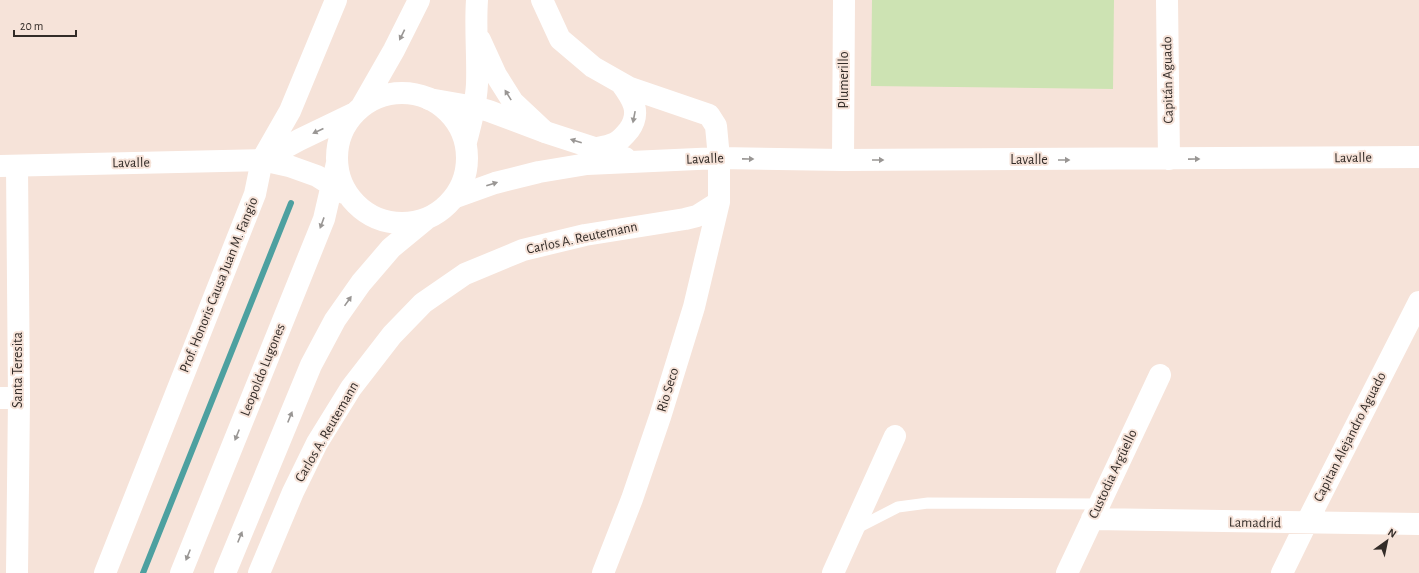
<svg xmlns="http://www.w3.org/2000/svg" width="1419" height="573" font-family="'Alegreya Sans',sans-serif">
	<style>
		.garden { fill: #cde3b3 }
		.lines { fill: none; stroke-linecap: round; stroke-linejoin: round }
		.stream { stroke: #4da0a0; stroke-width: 6 }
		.lane { stroke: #fff; stroke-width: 11 }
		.street { stroke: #fff; stroke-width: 22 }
		.secondary { stroke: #fff; stroke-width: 22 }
		.oneway { fill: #999694 }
		.labels { text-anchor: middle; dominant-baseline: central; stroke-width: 4; stroke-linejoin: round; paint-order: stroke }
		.street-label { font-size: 14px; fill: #332c28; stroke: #f6e3d9 }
	</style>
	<rect width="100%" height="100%" fill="#f6e3d9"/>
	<path class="garden" d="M872 0H1114L1113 89 871 86Z"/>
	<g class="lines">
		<path class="stream" d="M143 573 291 203"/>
		<path class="lane" d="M855 529 898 507 928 503 1099 504"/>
		<path class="street" d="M1167 0 1169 159
			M429 99 475 107 489 111 545 132 625 158
			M597 148C603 147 610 146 615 143 621 140 625 135 629 130 642 112 632 98 621 83
			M843 160 844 0
			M17 166 19 398 17 573
			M456 197 495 183 539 172 587 164 719 158 843 160 1419 157
			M0 398H19
			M1092 519 1419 524
			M105 573 255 194 262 160 290 111 336 0
			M259 573 293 492 317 443 351 388 392 335 423 303 465 274 523 250 585 235 685 219 697 216 719 202V158L716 126 709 115 630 88 593 67 560 39 542 0
			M603 573 632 499 660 417 694 307 719 202
			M833 573 895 436
			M1067 573 1160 375
			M1282 573 1306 524 1419 302"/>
		<path class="secondary" d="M480 40 496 75 513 102 545 132
			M337 158a65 65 0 1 1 130 0a65 65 0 1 1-130 0Z
			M362 106 394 50 419 0
			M466 142C471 123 476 104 477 84 478 56 475 28 477 0
			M262 160 299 140 353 114
			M0 166 262 160 289 166 317 176 344 193
			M181 573 324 219 337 163
			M225 573 311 365 335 320 361 283 391 248 425 220"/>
	</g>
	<defs><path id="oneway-solid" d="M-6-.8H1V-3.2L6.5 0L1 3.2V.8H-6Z"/></defs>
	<g class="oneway">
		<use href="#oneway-solid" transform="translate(402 35) rotate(116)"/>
		<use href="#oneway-solid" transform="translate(508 95) rotate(-122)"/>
		<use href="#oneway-solid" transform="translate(634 117) rotate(101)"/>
		<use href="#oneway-solid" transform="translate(318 131) rotate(155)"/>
		<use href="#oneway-solid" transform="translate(576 141) rotate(-163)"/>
		<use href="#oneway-solid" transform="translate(748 159) rotate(1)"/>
		<use href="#oneway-solid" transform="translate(1194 159) rotate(-1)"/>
		<use href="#oneway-solid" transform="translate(878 160)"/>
		<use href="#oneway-solid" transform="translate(1064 160)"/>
		<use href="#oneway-solid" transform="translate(492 184) rotate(-18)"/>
		<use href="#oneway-solid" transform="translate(322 223) rotate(110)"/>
		<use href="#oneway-solid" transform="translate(348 301) rotate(-55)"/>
		<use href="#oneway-solid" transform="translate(290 417) rotate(-68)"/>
		<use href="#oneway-solid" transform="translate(237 435) rotate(112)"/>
		<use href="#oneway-solid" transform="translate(240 537) rotate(-68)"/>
		<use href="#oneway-solid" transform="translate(188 555) rotate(112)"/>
	</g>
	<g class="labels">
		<g class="street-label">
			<text transform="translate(844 80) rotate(-90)">Plumerillo</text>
			<text transform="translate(1168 80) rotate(-91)">Capitán Aguado</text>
			<text transform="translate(1353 158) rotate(-1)">Lavalle</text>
			<text transform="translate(705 159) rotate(-2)">Lavalle</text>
			<text x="1029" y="160">Lavalle</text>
			<text transform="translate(131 163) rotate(-1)">Lavalle</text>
			<text transform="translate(582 238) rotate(-12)">Carlos A. Reutemann</text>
			<text transform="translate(219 285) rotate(-68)">Prof. Honoris Causa Juan M. Fangio</text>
			<text transform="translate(18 370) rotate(-90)">Santa Teresita</text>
			<text transform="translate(263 370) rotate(-68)">Leopoldo Lugones</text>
			<text transform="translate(668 390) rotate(-73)">Rio Seco</text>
			<text transform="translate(327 432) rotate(-60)">Carlos A. Reutemann</text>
			<text transform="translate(1350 437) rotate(-63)">Capitan Alejandro Aguado</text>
			<text transform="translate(1113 474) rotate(-65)">Custodia Argüello</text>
			<text transform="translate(1255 523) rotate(1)">Lamadrid</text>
		</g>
	</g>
	<g transform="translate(1387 541) rotate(33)" stroke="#f6e3d9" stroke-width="3" paint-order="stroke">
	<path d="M0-3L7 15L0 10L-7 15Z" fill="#332c28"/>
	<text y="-6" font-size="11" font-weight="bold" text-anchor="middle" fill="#332c28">N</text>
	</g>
	<path d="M14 30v6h62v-6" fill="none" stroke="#332c28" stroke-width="2"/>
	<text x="20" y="30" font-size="12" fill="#332c28" stroke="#f6e3d9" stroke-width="3" paint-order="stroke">20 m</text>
</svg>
